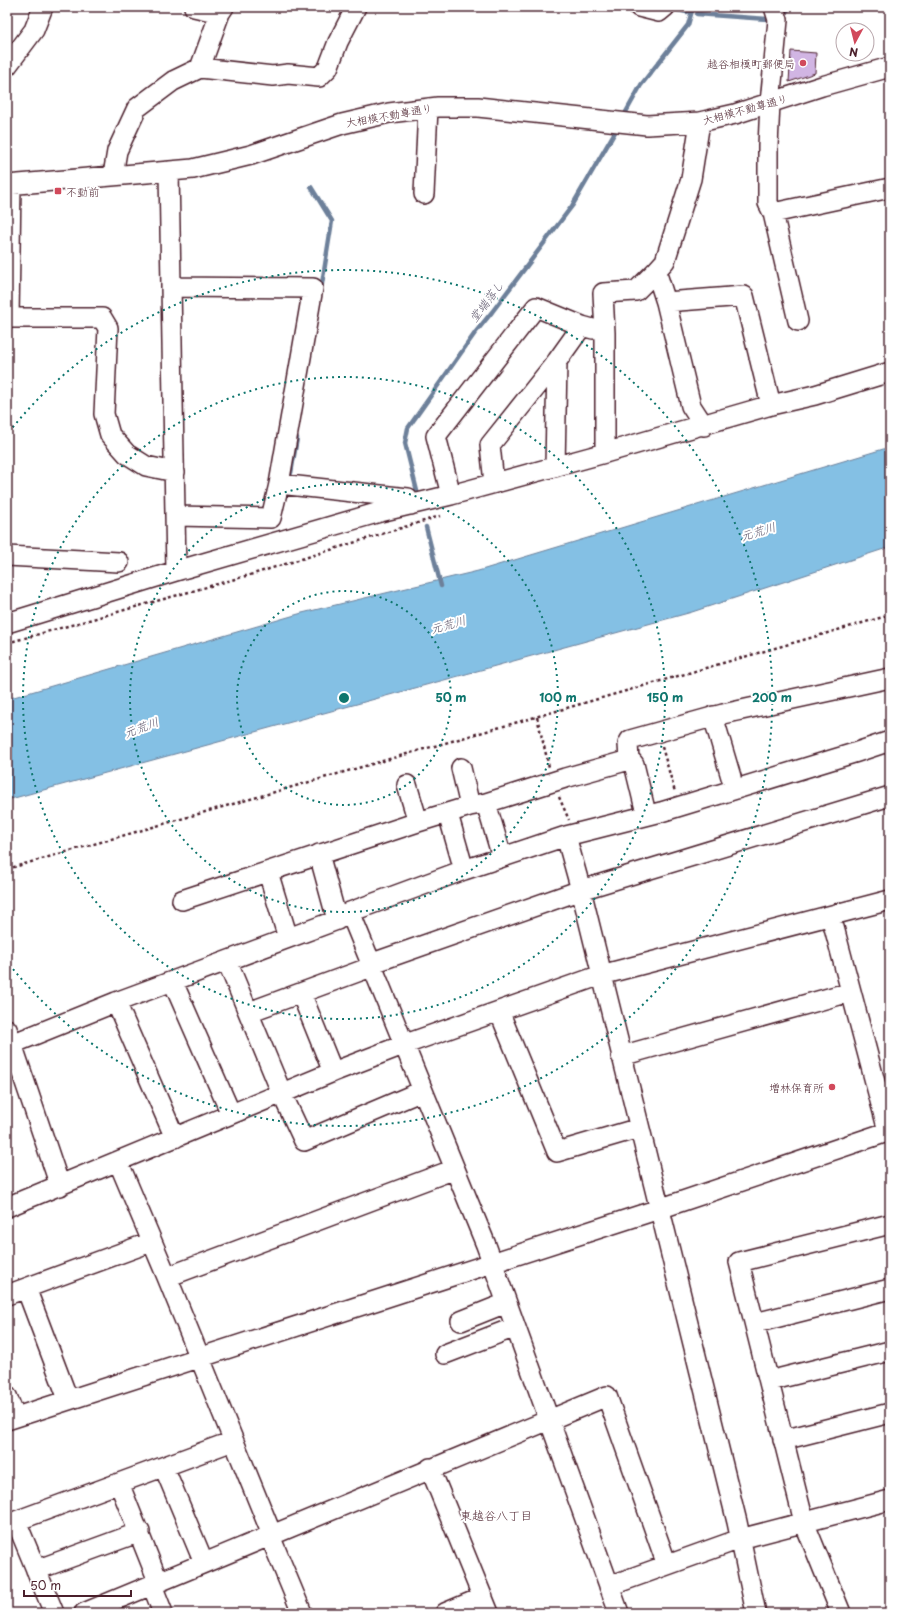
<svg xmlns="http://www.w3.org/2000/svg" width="897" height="1620" font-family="'Playpen Sans','Klee One',sans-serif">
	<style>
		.water { fill: #84c0e4; stroke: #6d809a }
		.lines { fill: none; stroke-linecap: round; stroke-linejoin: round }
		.stream { stroke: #6d809a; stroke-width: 4.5 }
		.building { fill: #d1b5e3; stroke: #4a1f2b }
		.minor-casing { stroke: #4a1f2b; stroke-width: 22 }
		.path { stroke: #4a1f2b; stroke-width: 2.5; stroke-dasharray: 3 3; stroke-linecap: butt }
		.minor { stroke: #fff; stroke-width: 19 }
		.ring { fill: none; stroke: #0f766e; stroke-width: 2; stroke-dasharray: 2 4 }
		.poi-dot { fill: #d1495b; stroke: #fff; stroke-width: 1.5 }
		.labels { text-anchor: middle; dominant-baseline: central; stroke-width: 4; stroke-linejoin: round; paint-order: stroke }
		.poi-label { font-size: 11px; fill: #4a1f2b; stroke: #fff; text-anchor: end }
		.street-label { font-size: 11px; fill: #4a1f2b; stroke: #fff }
		.water-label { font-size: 12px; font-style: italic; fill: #5e576c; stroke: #fff }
		.neighbourhood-label { font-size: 12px; fill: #4a1f2b; stroke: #fff }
		.centre { fill: #0f766e; stroke: #fff; stroke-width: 2 }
		.ring-label { font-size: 12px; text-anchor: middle; font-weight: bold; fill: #0f766e; stroke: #fff; stroke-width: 4; stroke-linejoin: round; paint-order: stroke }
	</style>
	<rect width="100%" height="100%" fill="#fff"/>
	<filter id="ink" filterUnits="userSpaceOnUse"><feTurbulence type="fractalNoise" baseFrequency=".025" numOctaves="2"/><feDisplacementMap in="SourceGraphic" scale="8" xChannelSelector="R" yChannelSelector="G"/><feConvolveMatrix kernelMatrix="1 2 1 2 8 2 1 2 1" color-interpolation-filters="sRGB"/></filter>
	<g filter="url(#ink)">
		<path class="water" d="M890 447V547L692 612 7 800V699L302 613 478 571Z"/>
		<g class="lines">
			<path class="stream" d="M669 8 687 12
				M697 14 767 19
				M783 14 791 7
				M626 112 641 85 688 25 693 7
				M311 187 332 221 321 290
				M291 473 297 438
				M417 491 405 443 408 428 475 333 492 312 572 206 615 132
				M426 527 441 586"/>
		</g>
		<path class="building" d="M791 51 816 53 815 73 789 82Z"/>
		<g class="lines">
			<g class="minor-casing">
				<path id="minor" d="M194 7 220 13
					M639 7 659 12 665 7
					M774 7 778 20 770 103 768 146V203L773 213 798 321
					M7 66 34 30 43 7
					M200 68 220 13 224 7
					M700 122 691 179 665 261 656 271 666 302 691 406 704 426
					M169 171 176 571
					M113 175 117 151 137 108 173 81 200 68 273 76 288 74 319 77 328 68 338 42 356 7
					M7 185 193 169 251 155 342 124 389 113 438 107H478L647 125 700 122 735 114 822 86 890 67
					M11 185 9 318H102L108 328 104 414 110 435 127 454 146 466 175 472
					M424 194 428 108
					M773 213 890 188
					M171 287 313 288 279 484
					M666 302 744 296 771 405
					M605 453V333L603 293 636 291 656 271
					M555 467 557 361
					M494 483 490 445 557 361 582 326 593 329
					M451 495 436 436 536 307 582 326
					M176 516 271 518 279 484 408 498 411 505
					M7 556 119 562
					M7 623 176 571 380 512 451 495 605 453 771 405 815 395 890 372
					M713 716 731 777
					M629 758 634 764 644 805
					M461 768 470 806
					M407 785 418 822
					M486 803 502 857
					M448 814 464 870
					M566 836 581 890 737 1522 756 1613
					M319 854 337 920
					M268 872 288 938
					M182 900 418 822 470 806 486 803 565 778 629 760 628 744 630 740 723 714 890 678
					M350 912 486 1245 619 1613
					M831 916 888 1131
					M227 961 282 1094 304 1141 422 1091
					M370 964 581 890 890 796
					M173 982 231 1114
					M301 993 333 1072
					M116 1002 175 1138
					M499 1011 557 1152 639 1128
					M249 1012 371 967
					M7 1029 60 1186
					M7 1046 116 1002 337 920 350 912 464 870 566 836 661 812 854 753 890 741
					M621 1056 850 992
					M118 1161 167 1277 272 1535
					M7 1207 333 1072 403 1045 601 975 890 900
					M167 1277 455 1169
					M26 1288 68 1399
					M7 1295 151 1242
					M461 1321 506 1303
					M755 1323 890 1289
					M445 1354 515 1327
					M769 1381 890 1351
					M7 1396 15 1417
					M7 1420 659 1209 890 1131
					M783 1440 890 1413
					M164 1467 204 1563
					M430 1468 489 1613
					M119 1483 158 1581
					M270 1536 302 1613
					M36 1570 140 1532
					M152 1585 163 1613
					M609 1586 740 1539 890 1500
					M54 1613 16 1521 233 1441
					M84 1613 607 1396 667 1565
					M445 1613 483 1597
					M841 1613 804 1522 739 1262 890 1224"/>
			</g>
			<path class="path" d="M7 643 253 574 440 516
				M537 717 549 767
				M662 747 675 792
				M559 797 569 820
				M7 869 890 615"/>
			<use href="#minor" class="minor"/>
		</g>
	</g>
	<g class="ring">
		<circle cx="344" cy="698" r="107"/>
		<circle cx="344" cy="698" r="214"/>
		<circle cx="344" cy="698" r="321"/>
		<path d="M9 432A428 428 0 1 1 9 964"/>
	</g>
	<g class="poi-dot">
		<circle cx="803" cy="63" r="4"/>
		<rect x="54" y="187" width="8" height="8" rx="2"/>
		<circle cx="832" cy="1087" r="4"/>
	</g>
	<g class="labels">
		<g class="poi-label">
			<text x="795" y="63">越谷相模町郵便局</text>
			<text x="66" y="191" text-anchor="start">不動前</text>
			<text x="824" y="1087">増林保育所</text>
		</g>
		<g class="street-label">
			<text transform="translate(745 109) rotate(-15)">大相模不動尊通り</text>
			<text transform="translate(389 115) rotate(-10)">大相模不動尊通り</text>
		</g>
		<g class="water-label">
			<text transform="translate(486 301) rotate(-53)">堂端落し</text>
			<text transform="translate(758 531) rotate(-17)">元荒川</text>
			<text transform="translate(448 624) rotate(-16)">元荒川</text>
			<text transform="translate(141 727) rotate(-21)">元荒川</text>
		</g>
		<g class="neighbourhood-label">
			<text x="496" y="1515">東越谷八丁目</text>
		</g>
	</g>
	<circle cx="344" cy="698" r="6" class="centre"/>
	<g class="ring-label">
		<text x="451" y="702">50 m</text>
		<text x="558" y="702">100 m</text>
		<text x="665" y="702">150 m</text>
		<text x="772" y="702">200 m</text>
	</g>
	<rect width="897" height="1620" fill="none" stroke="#fff" stroke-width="24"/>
	<rect x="12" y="12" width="873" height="1596" fill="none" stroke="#4a1f2b" stroke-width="1.5" filter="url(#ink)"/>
	<g transform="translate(855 42) rotate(187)"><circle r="19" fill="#ffffff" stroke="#b7a5aa"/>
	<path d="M0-3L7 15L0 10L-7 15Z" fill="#d1495b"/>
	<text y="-6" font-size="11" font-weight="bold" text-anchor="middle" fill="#4a1f2b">N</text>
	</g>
	<path d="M24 1590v6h107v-6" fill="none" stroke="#4a1f2b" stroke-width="2"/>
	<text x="30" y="1590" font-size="12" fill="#4a1f2b" stroke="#ffffff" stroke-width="3" paint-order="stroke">50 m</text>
</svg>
